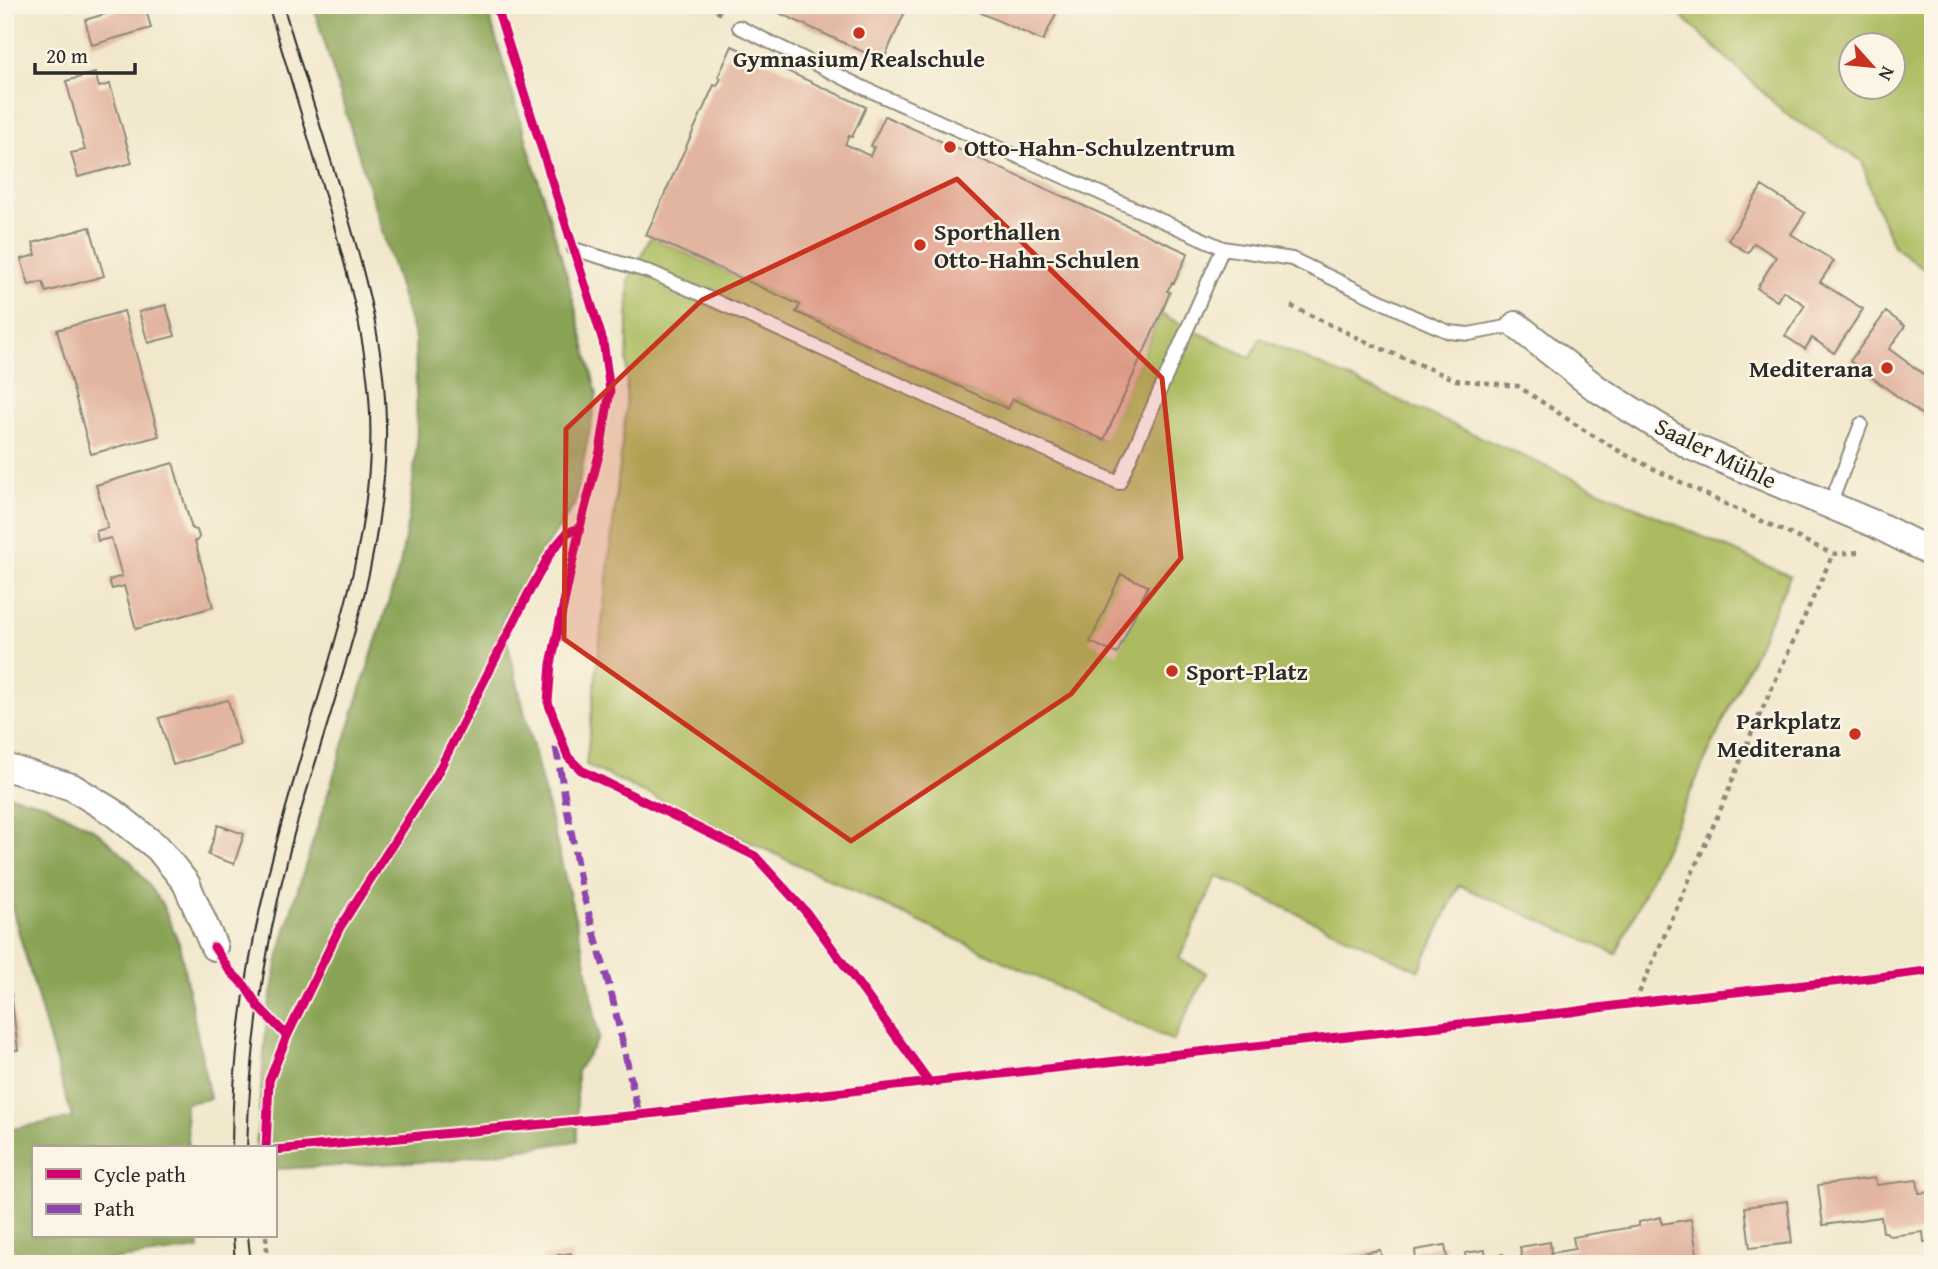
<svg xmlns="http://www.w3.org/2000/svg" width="1938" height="1269" font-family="'Gentium Book Plus',serif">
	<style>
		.green { fill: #acbb5e; stroke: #6c7344; stroke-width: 2; fill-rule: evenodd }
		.forest { fill: #89a355; stroke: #5a6740; stroke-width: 2 }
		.building { fill: #e2b5a0 }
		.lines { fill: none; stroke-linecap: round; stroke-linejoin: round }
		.lane-casing { stroke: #8e897b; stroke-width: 16 }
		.street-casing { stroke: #8e897b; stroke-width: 30 }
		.path { stroke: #8e897b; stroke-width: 4.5; stroke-dasharray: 5 5; stroke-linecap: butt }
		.lane { stroke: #fff; stroke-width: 12 }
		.street { stroke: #fff; stroke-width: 26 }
		.tram { stroke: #2b2b2b; stroke-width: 2 }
		.quiet { stroke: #8e44ad; stroke-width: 7; stroke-dasharray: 14 7; stroke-linecap: butt }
		.cycleway-casing { stroke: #fcf5e5; stroke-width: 13 }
		.cycleway { stroke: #d6006c; stroke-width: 9 }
		.marked { fill: #c8321e; fill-opacity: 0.2; stroke: #c8321e; stroke-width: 5; stroke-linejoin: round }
		.poi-dot { fill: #c8321e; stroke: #fcf5e5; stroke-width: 2.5 }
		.labels { text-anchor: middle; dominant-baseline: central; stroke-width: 5; stroke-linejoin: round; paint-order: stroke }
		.poi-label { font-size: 24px; font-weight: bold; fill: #2b2b2b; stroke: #fcf5e5; text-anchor: start }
		.street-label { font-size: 24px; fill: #2b2b2b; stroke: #fcf5e5 }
	</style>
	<rect width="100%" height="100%" fill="#fcf5e5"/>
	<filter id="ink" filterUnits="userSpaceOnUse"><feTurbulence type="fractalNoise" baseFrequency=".0143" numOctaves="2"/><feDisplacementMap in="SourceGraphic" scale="14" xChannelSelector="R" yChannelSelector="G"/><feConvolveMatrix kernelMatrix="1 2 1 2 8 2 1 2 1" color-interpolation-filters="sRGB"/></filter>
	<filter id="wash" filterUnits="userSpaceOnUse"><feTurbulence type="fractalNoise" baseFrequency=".00686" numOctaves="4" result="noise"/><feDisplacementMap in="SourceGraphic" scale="28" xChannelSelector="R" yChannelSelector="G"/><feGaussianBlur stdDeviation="1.57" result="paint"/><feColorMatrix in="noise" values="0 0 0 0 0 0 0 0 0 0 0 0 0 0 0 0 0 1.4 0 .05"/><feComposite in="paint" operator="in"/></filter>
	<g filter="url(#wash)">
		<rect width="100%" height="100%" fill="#f1e7cb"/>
		<path class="green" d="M1670 5H1933V275L1894 247 1873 198 1862 161 1787 115ZM1850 46H1892V88H1850Z
			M651 237 800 305 796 313 1008 409 1013 399 1103 440 1161 314 1251 358 1260 338 1790 576 1616 954 1459 885 1419 971 1217 876 1179 959 1207 973 1173 1041 586 765 626 409 629 279Z"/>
		<path class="forest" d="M313 5H486L567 276 597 394 575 504 544 550 502 621 584 954 599 1038 577 1071V1141L441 1161 275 1169V1148H256L267 1017 278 959 292 908 400 565 410 509 417 443 415 339Z
			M5 794 45 804 95 830 132 863 162 904 179 943 210 1099 185 1103 189 1148H33V1236H198L199 1249 78 1264H5V1130L72 1118 5 884Z"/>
		<g id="blocks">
			<path class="building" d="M135 5H145L151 28 92 45 85 20Z
				M762 5H908L883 61Z
				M964 5H1060L1043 41Z
				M732 46 866 107 852 137 849 136 845 144 870 156 874 147 871 146 885 116 1188 253 1174 283H1172L1167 291 1170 292 1161 314 1104 440 1013 399 1008 409 796 312 800 305 646 235 714 85 717 86 721 78 718 77Z
				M95 73 99 87 110 84 132 163 78 177 71 153 85 150 66 81Z
				M1762 186 1805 213 1791 234 1834 261 1820 282 1863 309 1834 353 1812 338 1805 349 1785 336 1805 305 1783 291 1777 301 1757 288 1776 257 1754 243 1748 253 1728 240Z
				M90 227 104 276 46 292 43 282 29 285 21 259 36 255 33 243Z
				M166 305 175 336 148 343 139 312Z
				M124 311 159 436 91 454 57 330Z
				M1886 312 1905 326 1889 349 1933 381V423L1850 361Z
				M173 463 192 529 197 530 199 537 197 541H195L213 607 136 629 124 586 112 589 109 580 122 576 111 538 98 541 96 531 108 528 96 485Z
				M1121 574 1148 586 1117 654 1090 642Z
				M228 700 240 745 173 765 159 718Z
				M218 825 244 834 234 864 208 855Z
				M11 992 18 1050 5 1052V993Z
				M1875 1178 1877 1185 1917 1180 1919 1193 1933 1192V1241L1924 1242 1923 1232 1890 1236 1886 1232H1883L1881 1217 1823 1225 1818 1185Z
				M1787 1201 1792 1243 1750 1248 1745 1207Z
				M1661 1217 1662 1224 1691 1219 1699 1264H1646L1645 1257 1606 1264H1523L1520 1247 1550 1242 1551 1253 1575 1249 1573 1237 1639 1226V1222Z
				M1445 1245 1448 1264H1419V1260L1416 1261 1415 1250Z
				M1380 1250 1383 1264H1305V1262Z
				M1485 1250 1486 1257 1503 1254 1505 1264H1458V1262L1466 1261 1465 1253Z
				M571 1253 573 1264H543L542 1257Z"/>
		</g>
	</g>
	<g filter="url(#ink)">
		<use href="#blocks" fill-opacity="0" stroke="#8e897b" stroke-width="2"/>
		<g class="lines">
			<g class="lane-casing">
				<path id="lane" d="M739 27 862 87 1223 248 1292 259 1412 316 1449 332 1469 334 1516 325
					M574 249 653 273 1119 483 1223 248
					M1830 505 1861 424"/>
			</g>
			<g class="street-casing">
				<path id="street" d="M1516 325 1596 388 1690 446 1877 525 1933 553
					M5 767 72 787 114 813 158 848 186 883 214 947"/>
			</g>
			<path class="path" d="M708 5 721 14
				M1291 306 1375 346 1456 380 1518 386 1587 432 1626 455 1719 501 1833 554
				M230 971 245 986 258 1006 287 1036 269 1081 266 1148
				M1635 1002 1722 806 1751 734 1833 554 1860 552
				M275 1150 639 1115 930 1083
				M266 1236 268 1264"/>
			<use href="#lane" class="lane"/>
			<use href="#street" class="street"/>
			<path class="tram" d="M232 1148C232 1040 251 933 280 829 295 774 312 719 328 665 349 594 367 525 370 451 374 362 349 276 324 192 306 129 287 67 268 5
				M247 1148C250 1042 266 937 294 834 331 704 383 576 386 440 388 351 363 264 337 180 319 122 301 63 283 5
				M233 1236 235 1264
				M248 1236 251 1264"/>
			<path class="quiet" d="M556 747 581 886 612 996 639 1115"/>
			<g class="cycleway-casing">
				<path id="cycleway" d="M496 5 603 341 610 391 600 451 580 527 551 664 548 702 568 757 581 770 755 856 806 912 930 1083
					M214 947 229 970 245 986 258 1006 287 1036 269 1081 266 1148
					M287 1036 340 927 436 776 527 596 551 552 567 533 580 527
					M275 1150 639 1115 1170 1055 1571 1012C1691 993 1812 987 1933 970"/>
			</g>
			<use href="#cycleway" class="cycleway"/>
		</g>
	</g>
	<path class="marked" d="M957 179 1162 378 1181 558 1071 694 851 841 564 639 566 429 702 300Z"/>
	<g class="poi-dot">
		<circle cx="859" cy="33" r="7"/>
		<circle cx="950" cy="147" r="7"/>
		<circle cx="920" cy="245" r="7"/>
		<circle cx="1887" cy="368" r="7"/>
		<circle cx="1172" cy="671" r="7"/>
		<circle cx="1855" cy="734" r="7"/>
	</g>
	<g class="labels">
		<g class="poi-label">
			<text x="859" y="58" text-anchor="middle">Gymnasium/Realschule</text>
			<text x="964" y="147">Otto-Hahn-Schulzentrum</text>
			<text x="934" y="231">Sporthallen<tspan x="934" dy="28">Otto-Hahn-Schulen</tspan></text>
			<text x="1873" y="368" text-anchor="end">Mediterana</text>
			<text x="1186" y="671">Sport-Platz</text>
			<text x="1841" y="720" text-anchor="end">Parkplatz<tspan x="1841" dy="28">Mediterana</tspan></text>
		</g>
		<g class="street-label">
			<text transform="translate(1716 453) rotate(26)">Saaler Mühle</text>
		</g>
	</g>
	<rect width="1938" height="1269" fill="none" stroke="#fcf5e5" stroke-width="28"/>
	<rect x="32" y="1146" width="245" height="91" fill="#fcf5e5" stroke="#a8a49b" stroke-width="2"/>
	<rect x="46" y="1169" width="35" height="10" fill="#d6006c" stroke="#a8a49b" stroke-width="2"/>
	<text x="94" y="1182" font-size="21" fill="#2b2b2b">Cycle path</text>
	<rect x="46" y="1204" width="35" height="10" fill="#8e44ad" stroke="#a8a49b" stroke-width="2"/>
	<text x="94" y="1216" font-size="21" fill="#2b2b2b">Path</text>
	<g transform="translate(1872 66) rotate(117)"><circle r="33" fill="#fcf5e5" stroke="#a8a49b" stroke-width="2"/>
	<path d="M0-5L12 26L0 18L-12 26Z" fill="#c8321e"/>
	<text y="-10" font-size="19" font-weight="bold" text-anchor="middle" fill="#2b2b2b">N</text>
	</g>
	<path d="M35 63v10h100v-10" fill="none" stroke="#2b2b2b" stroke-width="3.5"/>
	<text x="46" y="63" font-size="21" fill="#2b2b2b" stroke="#fcf5e5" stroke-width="5" paint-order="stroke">20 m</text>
</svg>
